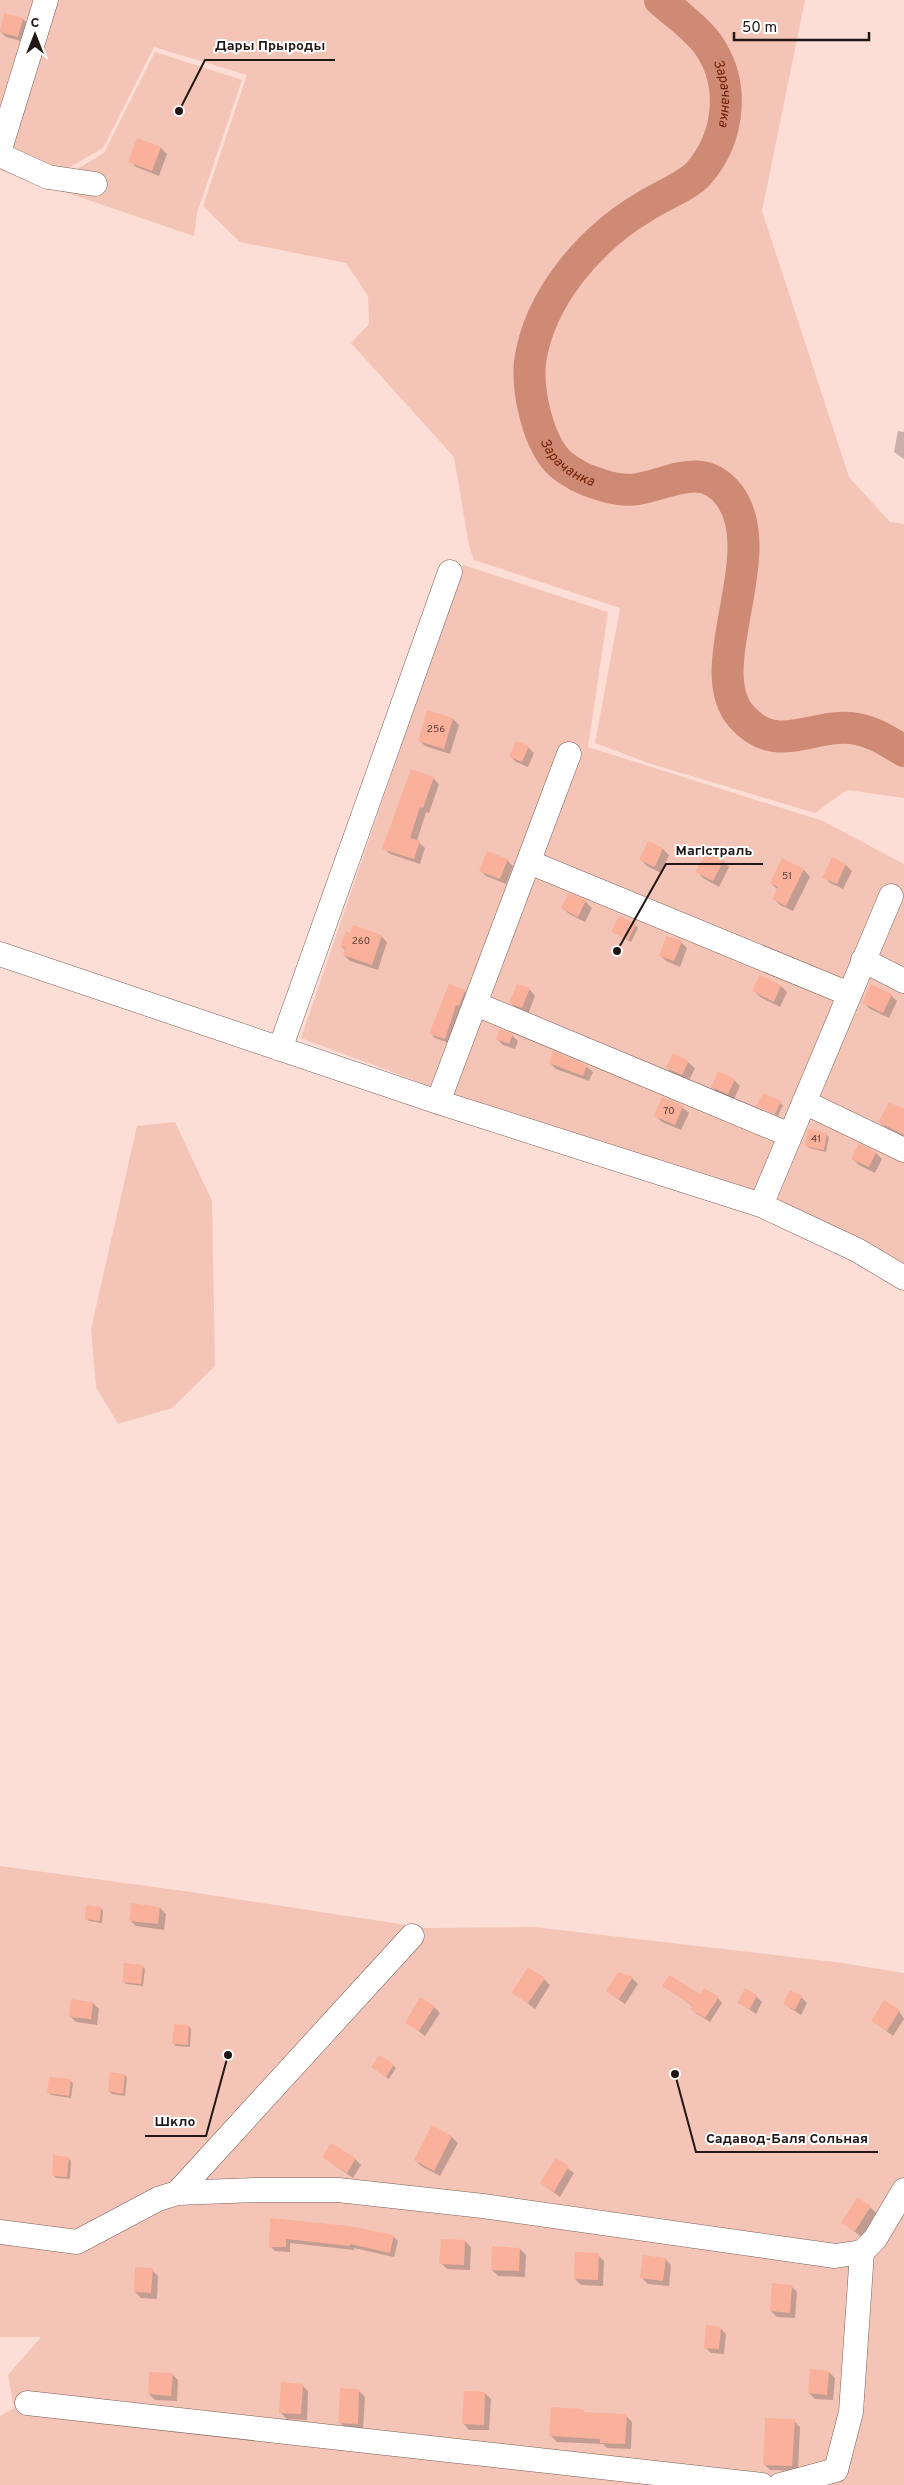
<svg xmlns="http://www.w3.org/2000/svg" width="904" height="2485" font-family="Overpass,sans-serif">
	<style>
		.green { fill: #f4c5b6 }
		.shadow { fill: #0003 }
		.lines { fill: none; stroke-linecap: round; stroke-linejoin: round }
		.river { stroke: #cf8a75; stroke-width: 32 }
		.building { fill: #fab19b }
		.minor-casing { stroke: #796058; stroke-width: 25 }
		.minor { stroke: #fff; stroke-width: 24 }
		.labels { text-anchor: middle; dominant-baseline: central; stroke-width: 4; stroke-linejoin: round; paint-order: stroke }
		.number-label { font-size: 10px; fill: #573e36 }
		.water-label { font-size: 14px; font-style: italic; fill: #701d00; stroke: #fff }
		.leader { fill: none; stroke: #211714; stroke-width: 2 }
		.callout-dot { fill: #211714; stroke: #fff; stroke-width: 2 }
		.callout-label { font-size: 14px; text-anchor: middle; font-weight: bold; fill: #211714; stroke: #fff; stroke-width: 4; stroke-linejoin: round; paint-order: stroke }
	</style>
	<rect width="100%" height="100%" fill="#fcded6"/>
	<path class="green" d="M0 0H50L7 155 69 174 104 153 155 52 242 80 197 213 194 236 0 170Z
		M56 0H805L762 211 849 477 890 522 904 524V798L847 790 815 813 648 763 595 743 620 608 474 560 469 546 454 457 351 343 369 324 368 296 346 263 240 242 203 206 247 75 154 47 103 148 67 169 9 154Z
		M463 565 608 612 588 747 823 821 904 864V1267L883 1251 780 1200 467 1100 301 1038Z
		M175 1122 212 1201 215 1366 172 1408 118 1424 96 1387 91 1329 137 1126Z
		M0 1866 191 1892 426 1928 534 1927 843 1963 904 1973V2485H0V2416L14 2408 8 2375 41 2337H0Z"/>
	<path class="shadow" d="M5 14 23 19 29 25 24 42 6 37 0 31Z
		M138 139 161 148 167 154 159 176 136 167 130 161Z
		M898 431 904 432V459L894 452Z
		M428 711 453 719 459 725 450 754 425 746 419 740Z
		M528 747 534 753 528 767 516 762 510 756Z
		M433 778 439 784 429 813 426 812 417 841 425 848 420 864 390 854 384 848Z
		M649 843 663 849 669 855 661 873 647 866 641 860Z
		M507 860 513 866 506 884 486 876 480 870Z
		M782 860 804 870 810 877 793 911 780 905 774 899 777 889 771 883Z
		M723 861 729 867 719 887 703 878 697 872Z
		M846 865 852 871 843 889 830 883 824 877Z
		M569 895 586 902 592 908 585 922 569 914 563 908Z
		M635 925 638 928 631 942 613 932Z
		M351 934 381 936 387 942 378 970 350 961 344 955 346 951 342 947Z
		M681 942 687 948 680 967 666 961 660 955Z
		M760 977 781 986 787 992 780 1007 760 997 754 991Z
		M529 989 535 996 528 1014 517 1009 511 1003Z
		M464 991 469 995 449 1043 435 1038 430 1033Z
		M891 995 897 1001 889 1018 870 1009 864 1003Z
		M512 1035 518 1041 515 1049 503 1045 497 1039Z
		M673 1055 688 1062 695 1068 689 1080 673 1074 667 1068Z
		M550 1063 586 1066 593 1072 589 1081 556 1069Z
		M734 1080 740 1086 734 1099 718 1093 712 1087Z
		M764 1094 783 1105 778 1116 758 1106Z
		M682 1107 689 1113 681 1130 662 1122 656 1116Z
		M904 1111V1137L886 1128 880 1122Z
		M826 1134 829 1137 826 1152 809 1148 806 1145Z
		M876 1153 882 1159 875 1173 859 1165 853 1159Z
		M101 1908 103 1911 102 1923 89 1921 86 1918Z
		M160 1908 166 1914 164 1930 136 1926 130 1920Z
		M142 1966 145 1969 143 1986 126 1984 123 1981Z
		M632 1978 638 1984 625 2004 607 1991Z
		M544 1979 550 1985 535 2009 513 1992Z
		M663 1986 718 1998 722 2003 710 2022 697 2014 692 2009 694 2007Z
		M756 1996 762 2002 756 2014 739 2002Z
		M801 1997 807 2003 801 2015 784 2004Z
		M93 2003 99 2009 97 2025 76 2022 70 2016Z
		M434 2007 440 2013 425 2036 407 2022Z
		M899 2011 904 2019 893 2036 873 2021Z
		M189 2026 191 2029 190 2047 176 2046 173 2043Z
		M393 2065 396 2068 389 2079 372 2067Z
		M125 2075 127 2078 125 2096 112 2094 109 2091Z
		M70 2081 73 2083 71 2098 51 2095 48 2092Z
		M432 2127 452 2137 458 2143 440 2176 421 2166 415 2160Z
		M323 2157 355 2159 361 2165 353 2178Z
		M68 2158 71 2161 70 2179 56 2178 53 2175Z
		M556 2160 574 2173 560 2197 541 2183Z
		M870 2207 876 2213 862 2237 843 2223Z
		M272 2219 393 2236 398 2241 394 2257 354 2248V2250L290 2243V2252L275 2251 270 2246Z
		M465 2241 471 2247 470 2270 447 2269 441 2263Z
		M520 2249 526 2255 525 2277 498 2276 492 2270Z
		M598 2255 604 2261 603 2286 581 2285 575 2279Z
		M665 2259 671 2265 669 2286 648 2284 642 2278Z
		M152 2270 158 2276 157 2299 141 2298 135 2292Z
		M791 2286 797 2292 795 2318 777 2317 771 2311Z
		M720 2328 726 2334 724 2354 711 2353 705 2347Z
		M829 2372 835 2378 833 2400 815 2399 809 2393Z
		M172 2374 178 2380 177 2401 155 2400 149 2394Z
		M302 2385 308 2391 307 2420 287 2419 281 2413Z
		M359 2391 365 2397 363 2429 346 2428 339 2422Z
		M485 2393 491 2399 489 2430H469L463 2423Z
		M582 2410 586 2414 626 2416 632 2422 631 2449 607 2448 603 2444 557 2442 551 2436Z
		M794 2421 800 2427 798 2471 770 2470 764 2464Z"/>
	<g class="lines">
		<path class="river" id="s1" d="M660 0C675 13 695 27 707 43 736 83 730 137 699 173 688 186 659 197 644 207 590 239 539 298 530 362 527 390 537 435 554 457 560 466 577 476 587 480 604 486 620 492 638 489 672 483 703 461 729 495 773 553 699 667 741 716 777 758 814 721 857 729 874 732 889 742 904 751"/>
	</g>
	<path class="building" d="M4 13 23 18 18 37 0 32Z
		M137 138 161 147 152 171 128 162Z
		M427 710 453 718 444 749 418 741Z
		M516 741 529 746 522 762 509 757Z
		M411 769 434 777 423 808 420 807 410 838 420 841 414 859 382 849Z
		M648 841 663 848 655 867 639 860Z
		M487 851 508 859 500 879 479 871Z
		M707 851 724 860 713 881 695 872Z
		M832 857 846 864 837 884 822 878Z
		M782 858 804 869 786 906 772 899 778 887 770 883Z
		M569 893 586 900 578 917 561 908Z
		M619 916 636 924 628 940 611 932Z
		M353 925 382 935 372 965 343 955 345 948 340 947 346 931 350 933Z
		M666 936 682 941 674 961 659 956Z
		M760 975 781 985 774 1002 752 991Z
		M449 984 465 990 459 1006 456 1005 445 1039 429 1034Z
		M517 984 530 988 522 1008 509 1003Z
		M871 984 892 994 883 1013 862 1003Z
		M500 1029 513 1034 509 1044 496 1039Z
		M553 1051 587 1065 583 1076 549 1063Z
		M673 1053 689 1061 682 1075 666 1068Z
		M718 1071 735 1079 728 1094 711 1087Z
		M763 1093 781 1101 775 1114 756 1106Z
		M662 1097 683 1106 675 1125 654 1116Z
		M889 1102 904 1109V1135L878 1122Z
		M808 1129 827 1133 824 1150 804 1146Z
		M859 1143 876 1152 869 1167 851 1159Z
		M131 1903 160 1907 158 1924 129 1921Z
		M86 1905 101 1907 100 1921 85 1919Z
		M124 1963 143 1965 141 1984 122 1982Z
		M528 1967 545 1978 528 2003 511 1993Z
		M618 1972 633 1977 619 1999 606 1991Z
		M669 1975 700 1994 704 1988 719 1997 705 2018 690 2009 693 2006 662 1986Z
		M745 1988 757 1995 750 2009 737 2003Z
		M790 1990 802 1996 795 2010 783 2004Z
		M420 1997 435 2006 419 2031 405 2023Z
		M71 1999 93 2002 91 2019 69 2017Z
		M884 2000 900 2010 887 2031 871 2021Z
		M174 2024 189 2025 188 2045 172 2044Z
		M379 2055 394 2064 386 2077 371 2067Z
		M110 2072 125 2074 123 2094 108 2091Z
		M49 2077 71 2079 69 2096 47 2093Z
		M432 2125 452 2136 434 2171 414 2160Z
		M331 2143 356 2158 347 2173 322 2157Z
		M53 2155 69 2157 67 2177 52 2176Z
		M555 2158 569 2166 554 2192 540 2183Z
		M857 2197 871 2206 855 2231 841 2223Z
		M270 2218 349 2226 394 2235 390 2253 350 2244V2246L286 2239V2247H269Z
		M441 2239 465 2240 464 2265 439 2264Z
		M492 2246 520 2248 519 2271 491 2270Z
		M575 2252 599 2253 598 2280 574 2279Z
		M643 2255 666 2258 663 2281 640 2278Z
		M135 2267 153 2268 151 2293 134 2292Z
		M772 2283 792 2285 790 2313 770 2311Z
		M706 2325 721 2327 719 2349 704 2348Z
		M810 2369 829 2371 827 2395 808 2393Z
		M149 2372 173 2373 171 2396 148 2394Z
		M281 2382 303 2384 301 2414 279 2413Z
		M340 2388 359 2389 358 2424 338 2423Z
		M464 2391 485 2392 484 2425 462 2424Z
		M551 2407 583 2409V2412L627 2414 625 2444 600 2443V2439L549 2436Z
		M765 2418 795 2419 792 2466 763 2465Z"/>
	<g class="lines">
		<g class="minor-casing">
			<path id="minor" d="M0 149 46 0
				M0 155 48 177 95 184
				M529 862 849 994
				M0 954 438 1102 761 1205 857 1250 904 1278
				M863 960 904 981
				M476 1004 790 1135
				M280 1049 450 572
				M438 1102 569 754
				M804 1102 904 1150
				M761 1205 891 896
				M177 2193 255 2190H338L483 2206 835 2256 862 2252 875 2239 904 2190
				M0 2232 77 2242 158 2199 177 2193 412 1936
				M27 2403 762 2485
				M780 2485 836 2470 851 2412 862 2252"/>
		</g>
		<use href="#minor" class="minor"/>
	</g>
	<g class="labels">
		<g class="number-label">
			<text x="436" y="729">256</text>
			<text x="787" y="876">51</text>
			<text x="361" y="941">260</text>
			<text x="669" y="1111">70</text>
			<text x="816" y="1139">41</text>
		</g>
		<g class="water-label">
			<text stroke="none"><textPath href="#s1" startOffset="118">Зарачанка</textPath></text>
			<text stroke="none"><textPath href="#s1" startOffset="581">Зарачанка</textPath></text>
		</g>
	</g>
	<path class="leader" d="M179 111L205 60H335M617 951L666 864H763M228 2055L206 2136H145M675 2074L696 2152H878"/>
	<g class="callout-dot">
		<circle cx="179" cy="111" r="5"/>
		<circle cx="617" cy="951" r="5"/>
		<circle cx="228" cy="2055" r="5"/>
		<circle cx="675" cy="2074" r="5"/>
	</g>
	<g class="callout-label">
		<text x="270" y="50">Дары Прыроды</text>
		<text x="714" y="855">Магістраль</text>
		<text x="175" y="2126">Шкло</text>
		<text x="787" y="2143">Садавод-Баля Сольная</text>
	</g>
	<g transform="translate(35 35)" stroke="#ffffff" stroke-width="4" paint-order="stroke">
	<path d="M0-4L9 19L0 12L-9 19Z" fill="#211714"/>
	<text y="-8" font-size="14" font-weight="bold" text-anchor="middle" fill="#211714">С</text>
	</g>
	<path d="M734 32v8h135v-8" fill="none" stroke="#211714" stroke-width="2.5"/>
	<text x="742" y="32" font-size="15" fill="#211714" stroke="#ffffff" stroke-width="4" paint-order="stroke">50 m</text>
</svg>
